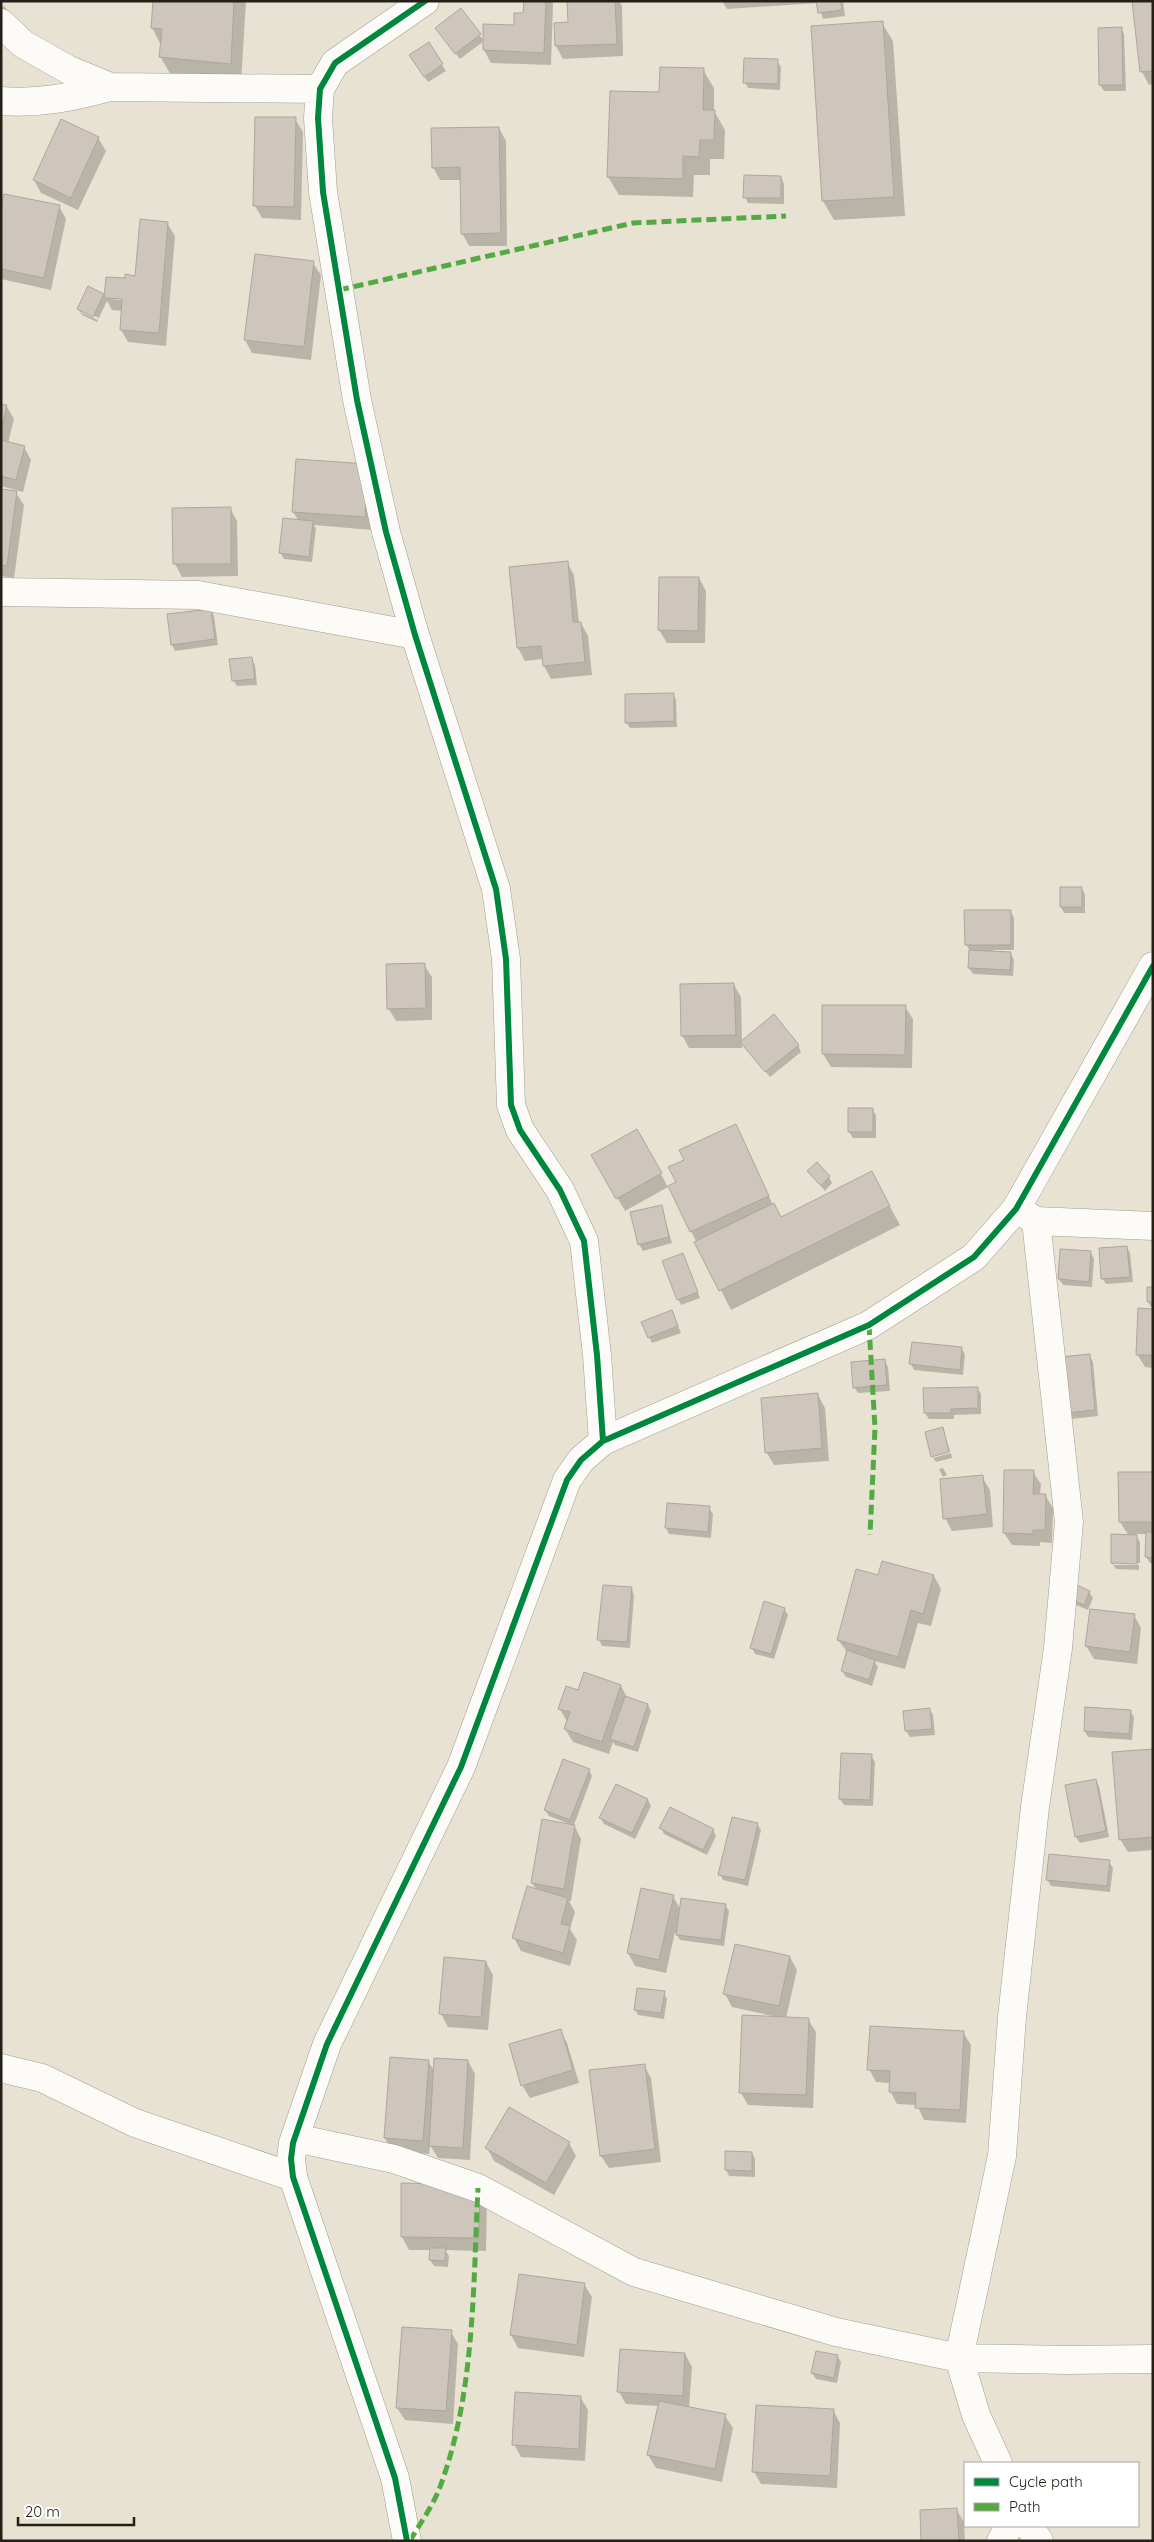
<svg xmlns="http://www.w3.org/2000/svg" width="1154" height="2542" font-family="Quicksand,sans-serif">
	<style>
		.shadow { fill: #0003; fill-rule: evenodd }
		.building { fill: #cec6bc; stroke: #ada69c }
		.lines { fill: none; stroke-linecap: round; stroke-linejoin: round }
		.minor-casing { stroke: #a29d92; stroke-width: 29 }
		.tertiary-casing { stroke: #a29d92; stroke-width: 29 }
		.minor { stroke: #fcfbf8; stroke-width: 28 }
		.tertiary { stroke: #fcfbf8; stroke-width: 28 }
		.quiet { stroke: #53aa42; stroke-width: 5; stroke-dasharray: 10 5; stroke-linecap: butt }
		.cycleway-casing { stroke: #fff; stroke-width: 9 }
		.cycleway { stroke: #00873e; stroke-width: 6 }
	</style>
	<rect width="100%" height="100%" fill="#e8e2d2"/>
	<path class="shadow" d="M155 1H246L241 82 171 75 160 56 161 45 152 28Z
		M525 1H551L553 4 551 65 491 63 484 50 515 26 524 14Z
		M569 1H619L622 6 623 56 563 59 556 46 555 24 570 23Z
		M722 1H843L845 16 823 19 818 3 727 9Z
		M1153 1V84L1149 85 1142 72Z
		M4 6 17 23 1 28V8Z
		M460 10 484 41 460 59 441 35Z
		M882 23 893 41 905 216 834 220 823 201 812 27Z
		M1121 28 1124 34 1126 91H1104L1100 85Z
		M777 61 781 67 780 90 748 88 745 82Z
		M414 62 442 65 446 71 428 82Z
		M703 70 714 88V111L725 130 724 159H710V175H694L693 197 619 195 608 177 661 93Z
		M295 119 303 132 301 220 262 218 255 206Z
		M499 128 506 141 507 246H469L462 233 461 180H440L433 167Z
		M98 138 106 151 78 210 41 193 34 180Z
		M781 177 784 184V204L748 203 745 197Z
		M59 206 66 219 51 290 1 279V210Z
		M167 223 175 236 166 346 128 342 121 330 123 311 112 310 107 301 99 318 82 310V313L98 320 97 322 82 315 79 309 89 288 105 296 126 280 136 277ZM111 297 129 298 128 301 111 299Z
		M313 263 321 275 311 360 252 353 245 340Z
		M1 405 7 407 14 419 8 443 24 447 31 460 23 492 1 486Z
		M368 465 372 530 314 525 316 528 312 562 284 559 280 552 299 521 293 512Z
		M1 491 16 493 24 505 14 578 1 576Z
		M230 508 237 521 238 576 182 577 175 564Z
		M567 562 574 575 579 623H581L588 636 592 675 551 679 544 666 543 659 525 661 518 648Z
		M699 578 706 591 705 643H667L659 630Z
		M211 610 214 616 218 645 175 651 172 645Z
		M251 659 255 665 257 685 237 686 233 680Z
		M673 694 676 700 677 727 630 728 626 722Z
		M1082 888 1085 895V913H1064L1061 907Z
		M1011 912 1014 918V950H993V953L1011 954 1014 960 1013 976 973 974 969 968 970 951 966 944Z
		M424 965 432 977V1020L396 1021 388 1008Z
		M734 985 741 997 742 1042 798 1045 801 1052 770 1077 742 1043V1048H689L682 1035Z
		M823 1006 905 1007 913 1019 912 1068 831 1067 823 1054Z
		M872 1109 876 1115V1138H853L849 1132Z
		M637 1131 668 1187 625 1211 593 1156Z
		M742 1138 773 1205 782 1218 882 1192 900 1225 731 1310 691 1231 677 1183 686 1160Z
		M809 1172 829 1177 832 1183 825 1191Z
		M661 1206 672 1243 643 1251 639 1244Z
		M1127 1247 1130 1253 1133 1282 1106 1284 1102 1278Z
		M1091 1253 1094 1259 1092 1287 1063 1285 1059 1279Z
		M683 1255 700 1298 681 1305 678 1299Z
		M1148 1288H1153V1368L1145 1367 1137 1354 1153 1310 1148 1302Z
		M675 1318 681 1333 652 1343 649 1337Z
		M961 1348 965 1354 963 1375 914 1370 911 1364Z
		M1089 1355 1093 1362 1098 1416 1071 1419 1067 1412Z
		M885 1361 888 1367 890 1391 858 1393 854 1387Z
		M977 1388 981 1394V1414L954 1415V1419H929L925 1413V1390Z
		M818 1395 825 1408 829 1461 774 1465 767 1453Z
		M942 1428 950 1451 932 1455Z
		M951 1453 952 1458 936 1462 933 1458Z
		M943 1468 947 1475 943 1477 939 1469Z
		M1033 1472 1041 1484 1040 1495H1045L1053 1508 1052 1543 1040 1542V1546L1012 1545 1004 1533Z
		M1153 1473V1563H1150L1146 1557 1147 1534H1135L1140 1542V1563L1114 1562V1565H1139V1570L1116 1569 1112 1563 1129 1536 1120 1522Z
		M982 1477 990 1490 993 1527 952 1531 945 1518Z
		M668 1504 709 1508 713 1514 711 1538 669 1534 666 1528Z
		M934 1576 941 1589 931 1626 918 1623 905 1669 874 1661 878 1667 872 1686 846 1677 842 1671 848 1653 838 1640Z
		M631 1588 634 1595 630 1648 602 1646 599 1640Z
		M1089 1592 1093 1598 1088 1610 1071 1603Z
		M784 1609 788 1615 774 1659 755 1654 752 1648Z
		M1134 1615 1141 1628 1137 1664 1094 1659 1086 1646Z
		M621 1686 628 1699 648 1705 651 1711 638 1752 615 1745 613 1742 609 1754 573 1742 565 1729 567 1721 559 1708 579 1691Z
		M929 1709 933 1715 935 1735 910 1737 906 1731Z
		M1130 1711 1134 1717 1132 1740 1088 1737 1085 1731Z
		M1153 1750V1850L1128 1852 1120 1839Z
		M871 1756 875 1762 873 1806 844 1805 840 1799Z
		M589 1770 592 1776 574 1825 581 1839 571 1901H569L575 1912 570 1929 577 1940 570 1966 521 1951 514 1938 537 1890 532 1883 570 1824 549 1816 545 1810Z
		M1095 1780 1099 1786 1109 1837 1080 1843 1076 1837Z
		M617 1785 648 1800 651 1806 635 1839 604 1824 601 1818Z
		M757 1824 761 1830 748 1886 723 1880 720 1874Z
		M661 1828 713 1830 716 1836 707 1855 664 1834Z
		M1109 1862 1113 1868 1110 1892 1051 1886 1047 1879Z
		M673 1896 680 1909 725 1905 729 1911 724 1946 680 1940 675 1932 666 1973 635 1966 628 1953Z
		M790 1957 797 1970 786 2018 808 2019 816 2032 813 2108 748 2105 741 2093 777 2017 732 2007 725 1994Z
		M486 1962 493 1975 488 2030 448 2027 441 2014Z
		M664 1993 667 1999 664 2019 638 2015 635 2009Z
		M560 2030 567 2043 579 2083 530 2098 522 2085Z
		M963 2032 971 2045 966 2123 924 2120 917 2105 897 2104 890 2091V2083L876 2082 869 2069Z
		M428 2061 435 2072 468 2061 475 2074 470 2160 438 2158 430 2145 429 2154 392 2151 385 2138Z
		M644 2065 651 2078 661 2162 609 2168 601 2156Z
		M569 2143 576 2156 554 2195 494 2161 487 2148Z
		M752 2153 755 2159V2177L729 2176 726 2170Z
		M402 2185 487 2199 486 2251 445 2250 449 2256 448 2267 434 2266 430 2260 431 2250H409L402 2237Z
		M584 2284 592 2297 584 2357 518 2348 511 2335Z
		M451 2332 458 2344 453 2424 405 2420 397 2408Z
		M685 2354 692 2367 689 2408 725 2416 733 2428 722 2482 656 2468 648 2455 659 2406 626 2404 619 2392Z
		M837 2356 841 2362 837 2383 816 2379 812 2373Z
		M581 2398 588 2410 585 2461 521 2457 514 2444Z
		M833 2410 840 2423 837 2488 761 2484 754 2472Z
		M956 2509 964 2522 965 2541H922Z"/>
	<path class="building" d="M153 1H234L231 64 159 57 162 29 151 28Z
		M524 1H546L544 53 483 50V24L514 25V13H523Z
		M567 1H615L617 44 555 46 554 23 568 22Z
		M816 1H841L842 10 818 13Z
		M1132 1H1153V71L1140 72Z
		M461 8 481 34 455 54 435 28Z
		M883 21 894 197 822 201 811 26Z
		M1122 27 1123 85H1099L1098 28Z
		M429 42 443 64 424 77 409 55Z
		M744 58 778 59V84L743 83Z
		M660 67 704 68 703 110H715L714 140H700L699 157 683 156V179L607 177 610 91 659 92Z
		M255 117H296L294 207 253 206Z
		M61 119 99 137 71 198 33 180Z
		M499 127 501 233 461 234 460 167 432 168 431 128Z
		M744 175 781 176V198H743Z
		M4 194 60 205 44 278 1 269V204Z
		M140 219 168 222 159 333 120 330 122 299 104 298 106 277 125 278V274L135 276Z
		M255 254 314 261 304 347 244 340Z
		M88 286 104 294 93 317 77 309Z
		M1 404 7 405 1 431Z
		M1 440 25 446 16 480 1 476Z
		M296 459 368 464 365 517 292 512Z
		M1 489 17 491 7 566 1 565Z
		M231 507V564H173L172 508Z
		M283 518 313 521 309 557 279 553Z
		M568 561 573 622H581L585 662 543 666 541 646 517 648 509 567Z
		M659 577H699L698 631 658 630Z
		M211 609 215 639 171 645 167 614Z
		M252 657 255 679 232 681 229 659Z
		M674 693V721L625 723V694Z
		M1060 887H1082V907H1060Z
		M964 910H1011V945H965Z
		M969 950 1011 952 1010 970 968 968Z
		M425 963 426 1008 387 1009 386 964Z
		M734 983 736 1035 681 1036 680 984Z
		M822 1005H906L905 1055 822 1054Z
		M774 1014 799 1045 765 1072 740 1042Z
		M848 1108H873V1132H848Z
		M736 1124 769 1196 690 1232 668 1186 676 1182 668 1167 684 1160 679 1150Z
		M637 1129 662 1173 616 1199 591 1155Z
		M817 1162 830 1176 821 1186 807 1171Z
		M872 1171 890 1206 719 1291 694 1242 774 1203 781 1217Z
		M662 1205 669 1237 638 1245 630 1212Z
		M1127 1246 1130 1277 1101 1279 1099 1248Z
		M1060 1249 1091 1251 1089 1282 1058 1279Z
		M683 1253 698 1292 677 1300 662 1261Z
		M1147 1287H1153V1302H1147Z
		M1138 1308 1153 1309V1355H1136Z
		M672 1310 678 1326 648 1338 641 1322Z
		M912 1342 962 1347 960 1370 909 1364Z
		M1090 1354 1095 1410 1066 1413 1060 1357Z
		M885 1359 887 1385 853 1388 851 1362Z
		M978 1387V1408L951 1409V1413H924L923 1388Z
		M818 1393 822 1448 765 1453 761 1398Z
		M943 1427 949 1452 931 1457 925 1432Z
		M1004 1470H1034L1033 1494H1046L1045 1530H1033V1534L1003 1533Z
		M1118 1472H1153V1522H1119Z
		M983 1475 987 1514 943 1519 940 1479Z
		M667 1503 710 1506 708 1532 665 1528Z
		M1146 1532H1153V1558L1145 1557Z
		M1111 1534 1137 1535V1564L1111 1563Z
		M882 1561 934 1575 923 1614 911 1610 898 1657 837 1640 856 1569 878 1575Z
		M1072 1583 1090 1591 1084 1605 1066 1597Z
		M603 1585 632 1587 627 1642 597 1640Z
		M764 1601 785 1608 771 1654 750 1648Z
		M1090 1609 1135 1614 1130 1652 1085 1646Z
		M847 1650 875 1660 869 1680 841 1671Z
		M584 1672 621 1685 602 1742 564 1729 570 1712 558 1709 566 1686 578 1690Z
		M625 1696 648 1704 634 1747 610 1739Z
		M1085 1707 1131 1710 1129 1734 1084 1731Z
		M930 1708 932 1729 905 1731 903 1711Z
		M1153 1749V1837L1119 1840 1112 1752Z
		M841 1753 872 1754 870 1800 839 1799Z
		M563 1759 590 1769 570 1820 544 1810Z
		M1096 1779 1106 1831 1075 1837 1065 1785Z
		M616 1784 648 1799 632 1833 599 1818Z
		M670 1807 714 1829 703 1850 659 1828Z
		M732 1817 758 1823 745 1880 718 1875Z
		M542 1819 575 1825 564 1889 531 1883Z
		M1049 1854 1110 1860 1107 1886 1046 1880Z
		M527 1886 568 1898 561 1924 570 1926 563 1953 512 1938Z
		M641 1888 674 1895 659 1960 627 1953Z
		M681 1898 726 1904 721 1940 676 1935Z
		M735 1944 790 1956 779 2006 723 1994Z
		M444 1957 486 1961 481 2017 439 2014Z
		M637 1988 665 1991 661 2013 634 2010Z
		M742 2015 809 2018 806 2095 739 2093Z
		M870 2026 964 2031 960 2110 915 2108 916 2093 889 2092 890 2071 867 2070Z
		M561 2029 573 2070 521 2086 509 2044Z
		M390 2057 429 2060 423 2141 384 2138Z
		M434 2058 468 2060 463 2148 429 2146Z
		M645 2064 655 2149 600 2156 589 2070Z
		M509 2107 570 2142 546 2183 485 2148Z
		M725 2151 752 2152V2171L725 2170Z
		M401 2183 480 2185 479 2238 401 2237Z
		M430 2248H446L445 2261 429 2260Z
		M519 2274 585 2283 577 2345 510 2335Z
		M402 2327 452 2330 446 2411 396 2408Z
		M620 2349 685 2353 683 2396 617 2392Z
		M816 2351 838 2355 834 2378 811 2373Z
		M515 2392 581 2396 579 2449 512 2445Z
		M659 2401 726 2414 715 2469 647 2455Z
		M756 2405 834 2409 830 2476 752 2472Z
		M957 2508 959 2541H921L920 2510Z"/>
	<g class="lines">
		<g class="minor-casing">
			<path id="minor" d="M425 1 335 63 320 89 318 118 323 192 357 400 386 532 415 635 496 889 506 959 511 1105 520 1130 560 1190 584 1241 597 1355 603 1441
				M1 23 23 44 69 70 110 87 320 89
				M1 101C39 104 73 97 110 87
				M1 592 198 595 415 635
				M1022 1212 1036 1221 1153 1226
				M1 2068 42 2078 135 2123 293 2177
				M295 2138 394 2159 478 2188 634 2272 836 2332 959 2358 1067 2360 1153 2359
				M998 2463 976 2415 959 2358 1002 2156 1012 2017 1035 1807 1058 1648 1069 1522 1036 1221
				M1029 2526 1039 2541
				M1001 2541 1009 2526"/>
		</g>
		<g class="tertiary-casing">
			<path id="tertiary" d="M407 2541 395 2478 293 2177 291 2159 293 2143 327 2044 461 1767 567 1480 581 1460 603 1441 869 1325 974 1257 1016 1209 1153 966"/>
		</g>
		<use href="#minor" class="minor"/>
		<use href="#tertiary" class="tertiary"/>
		<path class="quiet" d="M339 290 633 223 786 216
			M869 1325 875 1428 870 1535
			M410 2541C420 2523 433 2506 440 2487 475 2393 473 2287 478 2188"/>
		<g class="cycleway-casing">
			<path id="cycleway" d="M425 1 335 63 320 89 318 118 323 192 357 400 386 532 415 635 496 889 506 959 511 1105 520 1130 560 1190 584 1241 597 1355 603 1441
				M407 2541 395 2478 293 2177 291 2159 293 2143 327 2044 461 1767 567 1480 581 1460 603 1441 869 1325 974 1257 1016 1209 1153 966"/>
		</g>
		<use href="#cycleway" class="cycleway"/>
	</g>
	<rect width="1154" height="2542" fill="none" stroke="#252017" stroke-width="5"/>
	<rect x="964" y="2462" width="175" height="65" fill="#ffffff" stroke="#a8a6a2"/>
	<rect x="974" y="2478" width="25" height="8" fill="#00873e" stroke="#a8a6a2"/>
	<text x="1009" y="2487" font-size="15" fill="#252017">Cycle path</text>
	<rect x="974" y="2503" width="25" height="8" fill="#53aa42" stroke="#a8a6a2"/>
	<text x="1009" y="2512" font-size="15" fill="#252017">Path</text>
	<path d="M18 2517v8h116v-8" fill="none" stroke="#252017" stroke-width="2.5"/>
	<text x="25" y="2517" font-size="15" fill="#252017" stroke="#ffffff" stroke-width="4" paint-order="stroke">20 m</text>
</svg>
